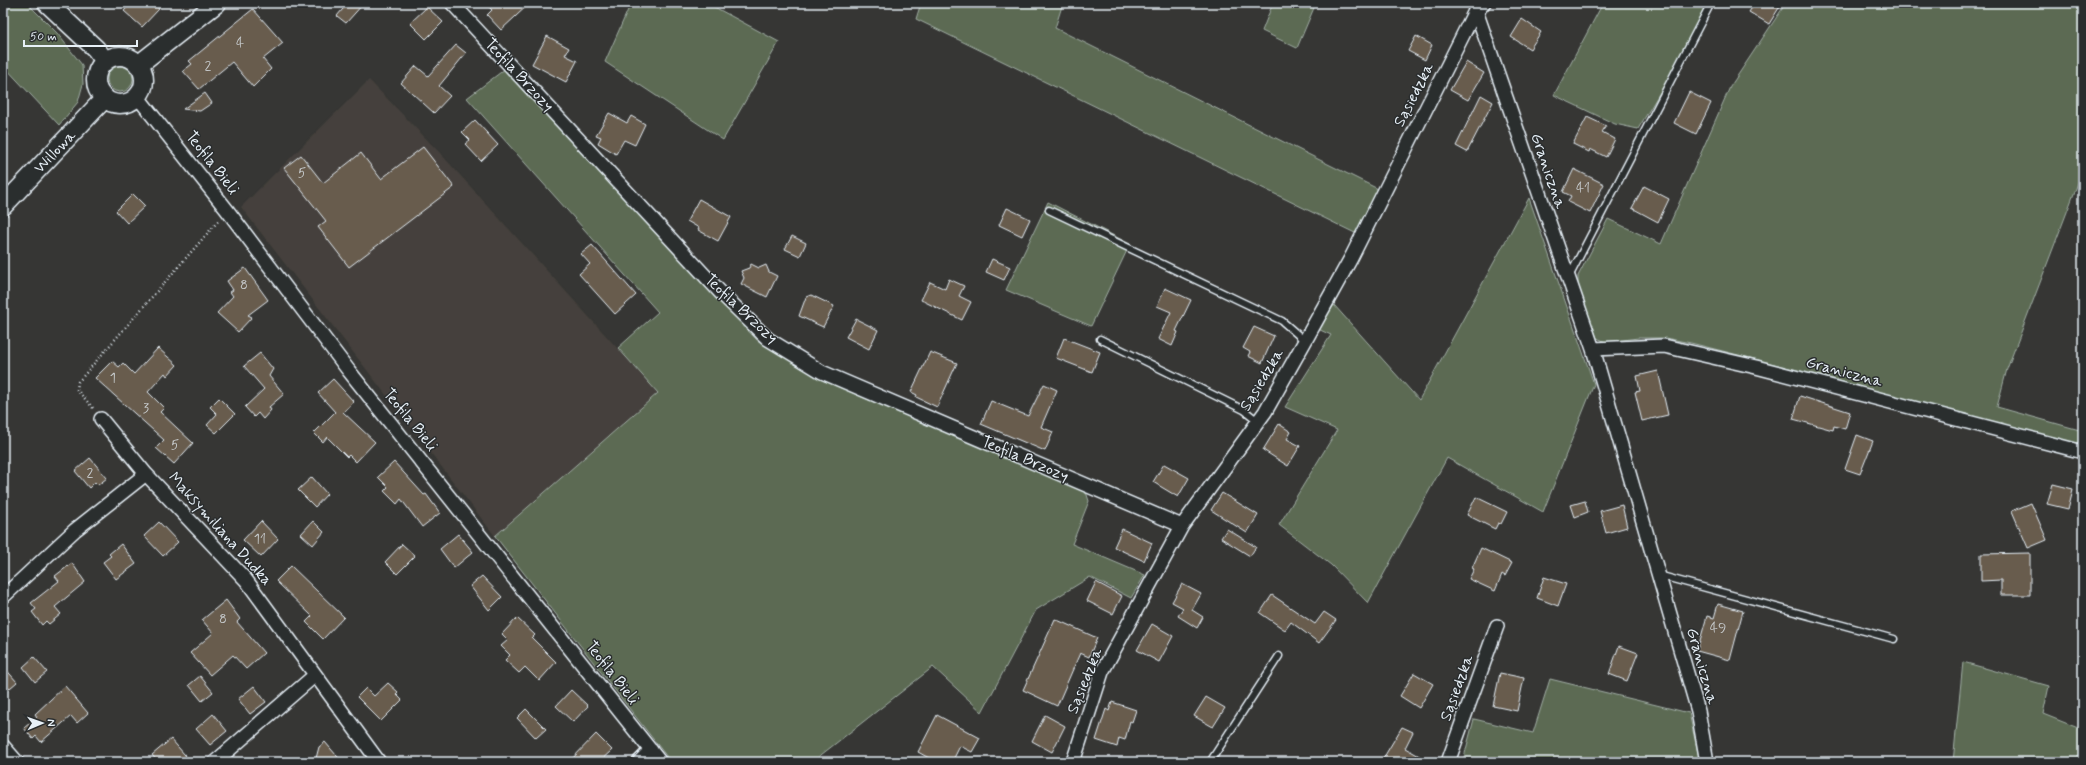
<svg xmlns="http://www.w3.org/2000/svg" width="2086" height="765" font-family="Mynerve,sans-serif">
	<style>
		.built { fill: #45413c }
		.green { fill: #5b6b53; stroke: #a2aea6 }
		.building { fill: #675b4e; stroke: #e8f1f8 }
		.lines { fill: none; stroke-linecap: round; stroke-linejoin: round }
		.lane-casing { stroke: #e8f1f8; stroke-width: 9 }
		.street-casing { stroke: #e8f1f8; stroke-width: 16 }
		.secondary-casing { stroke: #e8f1f8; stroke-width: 21 }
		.path { stroke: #e8f1f8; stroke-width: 2.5; stroke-dasharray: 1 3; stroke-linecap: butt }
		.lane { stroke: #2a2d2e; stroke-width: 6 }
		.street { stroke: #2a2d2e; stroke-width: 13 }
		.secondary { stroke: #2a2d2e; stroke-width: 18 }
		.labels { text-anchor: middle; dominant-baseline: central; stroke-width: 3; stroke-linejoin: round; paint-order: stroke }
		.number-label { font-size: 14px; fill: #c8ccce }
		.street-label { font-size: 16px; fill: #e8f1f8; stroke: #2a2d2e }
	</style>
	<rect width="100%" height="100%" fill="#363634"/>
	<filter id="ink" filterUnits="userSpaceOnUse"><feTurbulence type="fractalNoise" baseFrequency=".025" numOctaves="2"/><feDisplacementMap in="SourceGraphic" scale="8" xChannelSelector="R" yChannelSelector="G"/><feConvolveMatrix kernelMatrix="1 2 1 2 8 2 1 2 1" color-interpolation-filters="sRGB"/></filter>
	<g filter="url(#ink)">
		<path class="built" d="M369 80 439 152 658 393 495 536 241 207Z"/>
		<path class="green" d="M3 3H25L30 6 57 33 82 65 83 84 78 102 59 125 3 65Z
			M631 3H707L779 42 723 140 605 62Z
			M921 3H1063L1055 28 1382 191 1357 234 916 19Z
			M1273 3H1316L1297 48 1262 31Z
			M1603 3H1709L1678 62 1638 129 1615 124 1554 95Z
			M1786 3H2083V170L2007 369 1997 407 2083 431V448L1878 394 1837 380 1691 343 1665 338H1638L1606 342 1597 338 1578 290V276L1608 219 1661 244 1730 87Z
			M107 79a13 13 0 1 1 26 0a13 13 0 1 1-26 0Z
			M505 69 757 340 822 380 1086 492 1089 501 1072 544 1145 575 1131 598 1090 577 1036 610 982 712 933 667 812 762H671L495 536 658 393 618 348 658 312 467 98Z
			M1529 198 1594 384 1543 512 1447 458 1368 603 1331 565 1279 525 1337 430 1285 407 1331 335 1318 329 1334 305 1419 400Z
			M1048 202 1130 244 1091 326 1006 290Z
			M1963 662 2049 686 2043 714 2083 730V762H1953Z
			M1550 679 1689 713 1700 762 1463 761 1474 719 1533 733Z"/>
		<path class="building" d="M131 3H153L159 9 142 27 124 11Z
			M348 3H364L346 23 337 16Z
			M485 3H530L501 30 487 15 492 10Z
			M1755 3H1782L1769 24 1749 12Z
			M427 7 443 22 426 39 410 23Z
			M253 9 283 43 263 59 271 69 253 87 232 62 199 89 183 71 192 64 189 61Z
			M1522 19 1541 32 1530 49 1511 37Z
			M547 36 569 48 565 55 577 61 566 82 532 64Z
			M1416 36 1432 45 1425 60 1408 51Z
			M456 45 466 53 439 86 450 96 434 113 401 83 416 66 428 76Z
			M1466 62 1484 73 1468 100 1450 90Z
			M1689 92 1711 103 1696 134 1674 123Z
			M205 93 212 103 200 111 183 109Z
			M1481 95 1493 102 1467 152 1456 146Z
			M609 113 627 123 631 116 645 124 635 145 624 140 616 154 598 143 601 137 596 135Z
			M1587 117 1606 126 1602 132 1615 139 1606 157 1590 149 1589 152 1573 144Z
			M475 120 498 145 481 161 465 144 470 140 462 132Z
			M423 147 454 187 349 267 318 227 326 221 284 168 301 155 323 183 361 153 381 179Z
			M1574 169 1604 184 1590 213 1568 202 1571 196 1563 192Z
			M1644 186 1669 199 1658 222 1632 208Z
			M133 194 145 206 127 223 116 211Z
			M699 199 731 217 718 241 698 230 699 228 687 221Z
			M1007 208 1030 219 1022 236 999 225Z
			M792 236 806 243 800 256 785 249Z
			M592 245 636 295 615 314 579 274 590 264 581 254Z
			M992 259 1010 267 1004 280 986 272Z
			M751 264 759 268 766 265 769 272 777 276 767 297 741 284 744 278 741 271 749 268Z
			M245 268 268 300 248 315 252 317 238 332 217 313 233 296 230 292 233 290 227 281Z
			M949 279 964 286 959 296 971 302 962 320 921 300 930 282 945 289Z
			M1165 288 1191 300 1176 331 1178 332 1172 346 1158 339 1171 312 1157 306Z
			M811 295 834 306 823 327 799 316 806 297Z
			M856 319 878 330 869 349 846 337Z
			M1254 327 1274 336 1262 363 1248 356 1250 352 1243 348Z
			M1064 338 1100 352 1092 372 1056 358Z
			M158 348 177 365 167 376 165 373 148 392 164 408 160 412 193 443 174 464 156 448 164 440 95 378 112 361 119 367 123 363 134 374Z
			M930 352 957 363 937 407 916 397 917 395 911 392Z
			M260 353 273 369 269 376 284 394 269 407 271 410 263 419 258 413 254 417 245 407 264 389 244 366Z
			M1658 371 1668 415 1642 421 1635 392 1640 391 1637 376Z
			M333 379 354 402 343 412 375 442 356 462 349 455 347 457 327 437 323 442 314 433 335 412 318 393Z
			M1044 384 1057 390 1041 427 1053 432 1045 451 981 424 991 401 1028 416Z
			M1800 396 1850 412 1845 429 1834 426 1833 430 1793 419Z
			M219 398 235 414 216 433 207 425 217 414 210 407Z
			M1279 424 1291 432 1287 439 1300 446 1288 466 1263 450Z
			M1857 435 1873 441 1860 474 1845 469Z
			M90 458 107 478 98 485 95 482 89 488 75 471Z
			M394 462 424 495 426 494 440 513 422 527 401 499 397 504 384 491 388 487 378 477Z
			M1164 464 1189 478 1178 497 1153 482Z
			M312 477 327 494 315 507 298 490Z
			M2053 484 2073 489 2068 509 2047 504Z
			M1222 493 1258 515 1247 533 1211 510Z
			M1476 497 1507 512 1501 524 1498 523 1495 529 1467 515Z
			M1585 501 1588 512 1575 517 1571 505Z
			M2031 503 2047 540 2028 548 2012 511Z
			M1622 505 1627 527 1606 533 1600 511Z
			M261 521 278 539 261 557 243 540Z
			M313 521 324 532 313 545 301 534Z
			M159 522 178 542 163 556 144 536Z
			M1122 529 1152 543 1144 561 1114 547Z
			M1227 529 1256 547 1250 556 1221 538Z
			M458 534 473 552 454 568 440 549Z
			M121 544 136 564 116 579 103 562 111 556 109 554Z
			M402 544 415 556 397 574 385 562Z
			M1481 548 1512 563 1505 576 1502 574 1495 591 1469 579 1474 569 1472 568Z
			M2030 553V595H2001V580L1981 581V554Z
			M72 563 85 582 55 607 61 614 49 624 46 621 42 625 32 612 36 609 31 603 59 581 55 576Z
			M291 566 344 617 323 639 306 622 312 616 276 581Z
			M482 576 502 597 489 610 470 586Z
			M1544 577 1566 584 1558 606 1537 598Z
			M1096 582 1122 596 1113 614 1087 601Z
			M1182 584 1201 594 1192 610 1203 617 1197 628 1178 616 1183 608 1172 602Z
			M1272 595 1315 624 1324 612 1336 620 1319 643 1291 622 1285 630 1260 613Z
			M226 600 240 619 237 622 264 653 246 669 233 655 210 675 190 653 213 633 202 620Z
			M1718 604 1743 611 1730 660 1697 651 1707 616 1714 618Z
			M517 618 535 635 532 638 556 662 539 681 525 667 519 673 505 660 510 655 501 646 508 640 502 634Z
			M1055 619 1097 638 1089 657 1080 653 1057 706 1023 690Z
			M1152 624 1173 636 1159 662 1137 650Z
			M1619 646 1638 653 1627 681 1609 674Z
			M34 657 47 672 35 682 23 667Z
			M3 666 17 682 3 694Z
			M1414 673 1433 684 1419 708 1400 696Z
			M1500 673 1524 678 1517 711 1493 706Z
			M200 676 213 692 202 701 189 685Z
			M388 683 398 692 396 694 402 700 381 721 357 697 366 688 374 696Z
			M65 686 88 713 77 723 71 716 41 742 36 736 33 739 24 728 37 717 35 714Z
			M254 686 266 702 250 714 238 699Z
			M571 690 588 706 573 722 556 706Z
			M1206 697 1225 708 1213 727 1194 716Z
			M1112 702 1136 710 1132 722 1130 721 1125 740 1119 738 1117 747 1096 740 1106 709 1109 711Z
			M526 709 546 729 536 738 517 718Z
			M213 714 227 731 210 745 196 729Z
			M937 715 980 738 972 752 960 746 952 762H936L918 752Z
			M1045 715 1065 726 1052 752 1032 741Z
			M1402 727 1413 732 1405 748 1430 762H1381Z
			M596 734 612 750 599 762H569Z
			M171 739 191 762H158L152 755Z
			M325 742 342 762H315L319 747Z"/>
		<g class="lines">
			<g class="lane-casing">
				<path id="lane" d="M1478 16 1488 3
					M1049 210 1282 321 1305 341
					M1569 277 1711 3
					M1100 339 1244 410 1258 421
					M1658 575 1894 639
					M1210 762 1279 656"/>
			</g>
			<g class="street-casing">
				<path id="street" d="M452 3 721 293 768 339 822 372 1182 526
					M1474 5 1593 349 1698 711 1707 762
					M137 96 227 210 349 371 660 762
					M1593 349 1664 346 1756 367 2083 452
					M101 419 146 474
					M3 597 75 530 146 474 246 580 379 762
					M3 746 17 762
					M215 762 314 676
					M639 762 651 750
					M1073 762 1102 672 1182 526 1265 412 1305 341 1351 258 1476 9
					M1448 762 1497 626"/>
			</g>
			<g class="secondary-casing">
				<path id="secondary" d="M47 3 96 49 105 61
					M96 80a24 24 0 1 1 48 0a24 24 0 1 1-48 0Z
					M138 65 217 3
					M3 206 105 98"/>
			</g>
			<path class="path" d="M93 408 77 390 78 382 219 220"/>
			<use href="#lane" class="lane"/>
			<use href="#street" class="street"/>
			<use href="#secondary" class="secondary"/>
		</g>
	</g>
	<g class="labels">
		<g class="number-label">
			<text x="240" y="43">4</text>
			<text x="208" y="66">2</text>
			<text x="302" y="173">5</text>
			<text x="1583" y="188">41</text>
			<text x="244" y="285">8</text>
			<text x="113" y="378">1</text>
			<text x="146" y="408">3</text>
			<text x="175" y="445">5</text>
			<text x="90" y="473">2</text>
			<text x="260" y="539">11</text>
			<text x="223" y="619">8</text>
			<text x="1718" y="628">49</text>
		</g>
		<g class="street-label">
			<text transform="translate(519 75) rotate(47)">Teofila Brzozy</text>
			<text transform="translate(1414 95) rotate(-63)">Sąsiedzka</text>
			<text transform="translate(55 152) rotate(-46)">Willowa</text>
			<text transform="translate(212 163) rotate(52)">Teofila Bieli</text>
			<text transform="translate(1548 171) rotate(71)">Graniczna</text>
			<text transform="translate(741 309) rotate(43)">Teofila Brzozy</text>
			<text transform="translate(1844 372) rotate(15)">Graniczna</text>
			<text transform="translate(1262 380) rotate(-59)">Sąsiedzka</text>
			<text transform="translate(410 420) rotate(51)">Teofila Bieli</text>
			<text transform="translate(1025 459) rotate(23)">Teofila Brzozy</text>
			<text transform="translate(220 529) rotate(48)">Maksymiliana Dudka</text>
			<text transform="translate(1702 666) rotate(74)">Graniczna</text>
			<text transform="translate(612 673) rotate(52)">Teofila Bieli</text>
			<text transform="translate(1085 681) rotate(-68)">Sąsiedzka</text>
			<text transform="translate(1457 688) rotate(-70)">Sąsiedzka</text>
		</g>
	</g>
	<rect width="2086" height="765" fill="none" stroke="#2a2d2e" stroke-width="16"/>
	<rect x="8" y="8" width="2070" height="749" fill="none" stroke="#e8f1f8" stroke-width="1.5" filter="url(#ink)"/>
	<g transform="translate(42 723) rotate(88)" stroke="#2a2d2e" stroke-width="3" paint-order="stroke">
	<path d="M0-3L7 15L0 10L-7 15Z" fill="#e8f1f8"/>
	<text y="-6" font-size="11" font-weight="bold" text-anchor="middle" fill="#e8f1f8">N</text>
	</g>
	<path d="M24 40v6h113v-6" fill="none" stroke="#e8f1f8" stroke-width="2"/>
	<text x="30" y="40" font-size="12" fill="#e8f1f8" stroke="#2a2d2e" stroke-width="3" paint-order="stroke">50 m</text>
</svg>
